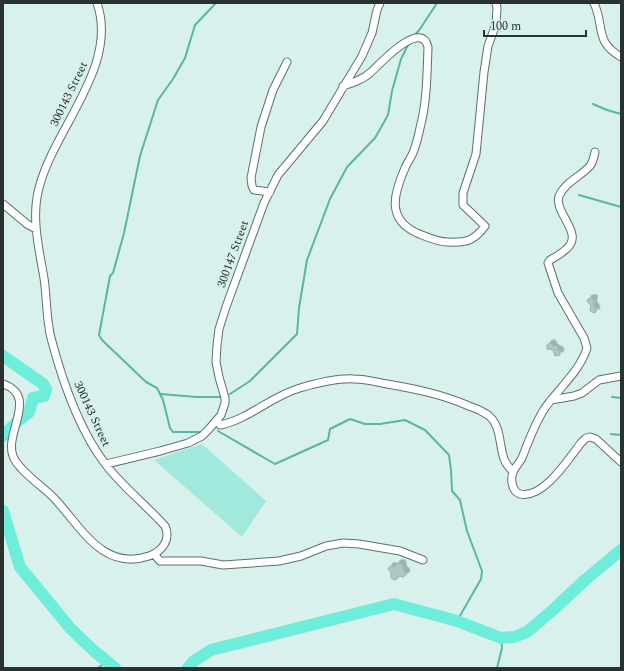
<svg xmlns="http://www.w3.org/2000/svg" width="624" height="671" font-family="Spectral,serif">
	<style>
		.green { fill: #a0e9dc }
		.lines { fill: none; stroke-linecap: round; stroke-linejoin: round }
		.stream { stroke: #59b5a7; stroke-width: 2 }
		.river { stroke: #6dedda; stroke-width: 12 }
		.building { fill: #b0c8c3; stroke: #9ab1ac; filter: url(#shadow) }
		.minor-casing { stroke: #5b716d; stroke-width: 9 }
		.minor { stroke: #fff; stroke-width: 7 }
		.labels { text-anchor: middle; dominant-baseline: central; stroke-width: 3; stroke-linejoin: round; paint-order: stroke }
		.street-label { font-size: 12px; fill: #293230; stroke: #d9f1ec }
	</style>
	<defs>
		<filter id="shadow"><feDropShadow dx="3.5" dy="-3.5" stdDeviation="0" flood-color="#0004"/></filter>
	</defs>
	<rect width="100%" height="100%" fill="#d9f1ec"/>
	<path class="green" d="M202 444 266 501 242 537 154 460Z"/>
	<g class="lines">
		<path class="stream" d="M414 36 420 29 437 3
			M593 104 607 110 621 114
			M579 195 621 207
			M161 394 196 397H222
			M230 394 250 381 297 334 299 308 307 260 330 199 347 167 375 138 388 115 392 91 401 59 409 43
			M612 397 621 398
			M218 431 275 464 328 440 330 429 350 419 365 424H380L405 420 425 430 449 455 451 470 452 491 460 500 467 531 482 571 481 579 457 621
			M201 432H173L170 428 163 400 157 388 146 382 102 340 99 335 110 276 113 273 124 233 140 156 158 100 173 79 185 58 195 25 216 3
			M611 434 621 435
			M98 668 107 661
			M497 668 502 648 501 638"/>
		<path class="river" d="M3 356 43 384 46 389 44 396 33 398 29 412 18 421 3 436
			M3 511 20 567 70 628 94 651 115 668
			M188 668 194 661 211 650 394 604 457 621 501 638 514 637 527 632 554 609 585 580 621 550"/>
	</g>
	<path class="building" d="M591 298 594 299 593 305 596 309V312L594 313 590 311 591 306 587 301 588 299Z
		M550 343 552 344 554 348 560 351V355L555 356 553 350 547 349V345Z
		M398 563 402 564 403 570 406 572V575L403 577 399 576 397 579 394 580 391 578V573L388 569 390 566 394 567Z"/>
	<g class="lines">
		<g class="minor-casing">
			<path id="minor" d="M594 3C605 27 594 41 621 57
				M343 86C353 83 362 80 370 73 379 65 421 18 428 47 427 74 427 102 420 128 418 137 416 147 412 155 410 159 407 163 405 168 394 193 386 219 417 233 427 237 437 242 448 242 466 243 474 241 485 226L463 205V193L476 154 484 72 488 46 496 24 497 8 496 3
				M595 152C594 157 593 162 590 166 580 177 565 182 559 196 554 211 580 231 570 245 565 252 557 256 550 260L548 263 558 293 584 338 587 348C580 371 559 388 545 408 535 423 529 440 522 458 520 462 516 466 514 470 510 477 511 491 520 494 543 500 569 458 581 443L586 438 590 437 596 439 621 462
				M270 192 254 190 252 186 251 178 261 127 273 90 287 62
				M3 204 27 224 36 229
				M3 384C39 396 4 433 13 456 17 469 43 487 53 497 80 525 102 572 149 556 163 551 171 539 165 526 146 505 123 487 106 465 79 430 62 380 51 338 46 318 47 298 44 278 39 249 31 217 39 188 54 128 119 67 97 3
				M551 400 574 396 582 393 599 380 621 376
				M217 420 220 425C250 419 271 396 300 388 314 384 339 378 354 379 365 379 376 382 387 384 416 389 441 394 469 406 475 408 482 411 488 415 506 429 495 458 513 471
				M106 464 160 451 188 443 202 436 209 429 221 415 225 403V398L219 377 216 362 217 345 219 329 226 307 264 203 278 175 323 121 362 56 372 33 377 10 380 3
				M154 554 160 561H201L223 565 279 561 301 556 326 546 343 543 359 544 400 551 423 560"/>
		</g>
		<use href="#minor" class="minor"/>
	</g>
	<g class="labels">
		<g class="street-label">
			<text transform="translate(69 94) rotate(-64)">300143 Street</text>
			<text transform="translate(233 254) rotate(-70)">300147 Street</text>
			<text transform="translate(92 414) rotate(65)">300143 Street</text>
		</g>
	</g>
	<rect width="624" height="671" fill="none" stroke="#293230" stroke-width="8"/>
	<path d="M484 30v6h102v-6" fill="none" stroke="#293230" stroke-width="2"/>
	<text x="490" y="30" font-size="12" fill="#293230" stroke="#d9f1ec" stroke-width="3" paint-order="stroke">100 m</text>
</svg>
